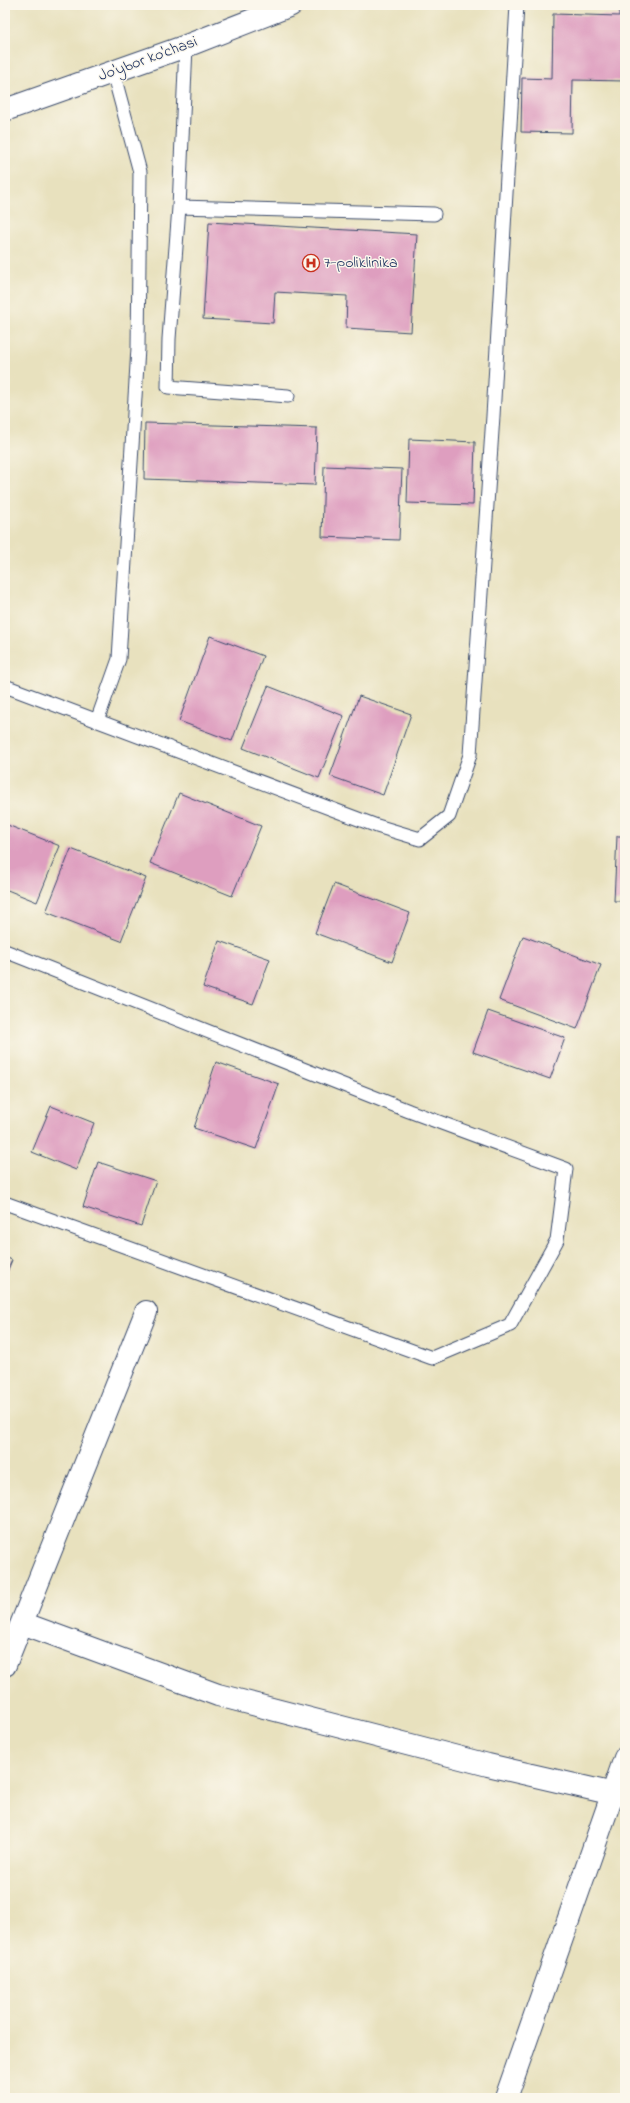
<svg xmlns="http://www.w3.org/2000/svg" width="630" height="2103" font-family="'Indie Flower',sans-serif">
	<style>
		.building { fill: #de9ebf }
		.lines { fill: none; stroke-linecap: round; stroke-linejoin: round }
		.service-casing { stroke: #3a4a6c; stroke-width: 15 }
		.minor-casing { stroke: #3a4a6c; stroke-width: 24 }
		.tertiary-casing { stroke: #3a4a6c; stroke-width: 24 }
		.service { stroke: #fff; stroke-width: 13 }
		.minor { stroke: #fff; stroke-width: 22 }
		.tertiary { stroke: #fff; stroke-width: 22 }
		.labels { text-anchor: middle; dominant-baseline: central; stroke-width: 3; stroke-linejoin: round; paint-order: stroke }
		.street-label { font-size: 16px; fill: #1b2f5e; stroke: #fbf7ec }
		.poi-label { font-size: 16px; fill: #1b2f5e; stroke: #fbf7ec; text-anchor: start }
	</style>
	<rect width="100%" height="100%" fill="#fbf7ec"/>
	<filter id="ink" filterUnits="userSpaceOnUse"><feTurbulence type="fractalNoise" baseFrequency=".025" numOctaves="2"/><feDisplacementMap in="SourceGraphic" scale="8" xChannelSelector="R" yChannelSelector="G"/><feConvolveMatrix kernelMatrix="1 2 1 2 8 2 1 2 1" color-interpolation-filters="sRGB"/></filter>
	<filter id="wash" filterUnits="userSpaceOnUse"><feTurbulence type="fractalNoise" baseFrequency=".012" numOctaves="4" result="noise"/><feDisplacementMap in="SourceGraphic" scale="16" xChannelSelector="R" yChannelSelector="G"/><feGaussianBlur stdDeviation="0.9" result="paint"/><feColorMatrix in="noise" values="0 0 0 0 0 0 0 0 0 0 0 0 0 0 0 0 0 1.4 0 .05"/><feComposite in="paint" operator="in"/></filter>
	<g filter="url(#wash)">
		<rect width="100%" height="100%" fill="#e8e1be"/>
		<g id="blocks">
			<path class="building" d="M619 5H625V81L573 80 572 133 521 132 522 78 552 79 553 14 619 16Z
				M209 222 417 234 411 332 346 328 347 296 275 292 273 323 203 319Z
				M145 423 317 428 315 485 144 479Z
				M409 439 475 442 473 505 407 503Z
				M324 466 402 469 399 540 322 537Z
				M210 636 263 656 232 741 179 721Z
				M268 686 344 716 319 778 243 748Z
				M359 696 411 714 383 795 330 776Z
				M179 793 261 826 232 896 150 863Z
				M5 824 60 846 37 902 5 889Z
				M617 836H625V901H614Z
				M71 849 146 878 121 941 46 912Z
				M334 884 410 913 392 962 315 933Z
				M523 936 601 965 577 1029 499 1000Z
				M219 941 270 959 253 1004 203 987Z
				M488 1011 565 1038 550 1079 473 1052Z
				M216 1062 279 1084 256 1149 194 1128Z
				M51 1106 94 1123 76 1170 32 1152Z
				M98 1162 156 1181 141 1226 83 1207Z
				M5 1257 12 1260 5 1277Z"/>
		</g>
	</g>
	<g filter="url(#ink)">
		<use href="#blocks" fill-opacity="0" stroke="#3a4a6c" stroke-width="1"/>
		<g class="lines">
			<g class="service-casing">
				<path id="service" d="M186 46 179 207 169 339 168 387 288 396
					M179 207 434 214
					M5 686 377 826 420 839 449 816 470 755 493 416 517 5
					M97 721 119 659 138 348 140 172 113 72
					M5 951 409 1111 566 1169 557 1240 510 1325 432 1358 5 1203"/>
			</g>
			<g class="minor-casing">
				<path id="minor" d="M22 1623 218 1695 488 1765 614 1794
					M5 1665 146 1312
					M506 2098 625 1758"/>
			</g>
			<g class="tertiary-casing">
				<path id="tertiary" d="M5 110 186 46 291 5"/>
			</g>
			<use href="#service" class="service"/>
			<use href="#minor" class="minor"/>
			<use href="#tertiary" class="tertiary"/>
		</g>
	</g>
	<defs>
		<g id="hospital-ring" transform="scale(0.9)"><circle r="9.5" fill="#fbf7ec" stroke="#c8321e" stroke-width="1.5"/><path d="M-5-5h3v3.5h4V-5h3V5h-3V1.5h-4V5h-3Z" fill="#c8321e"/></g>
	</defs>
	<g fill-rule="evenodd">
		<use href="#hospital-ring" x="311" y="263"/>
	</g>
	<g class="labels">
		<g class="street-label">
			<text transform="translate(148 59) rotate(-20)">Jo'ybor ko'chasi</text>
		</g>
		<g class="poi-label">
			<text x="324" y="263">7-poliklinika</text>
		</g>
	</g>
	<rect width="630" height="2103" fill="none" stroke="#fbf7ec" stroke-width="20"/>
</svg>
